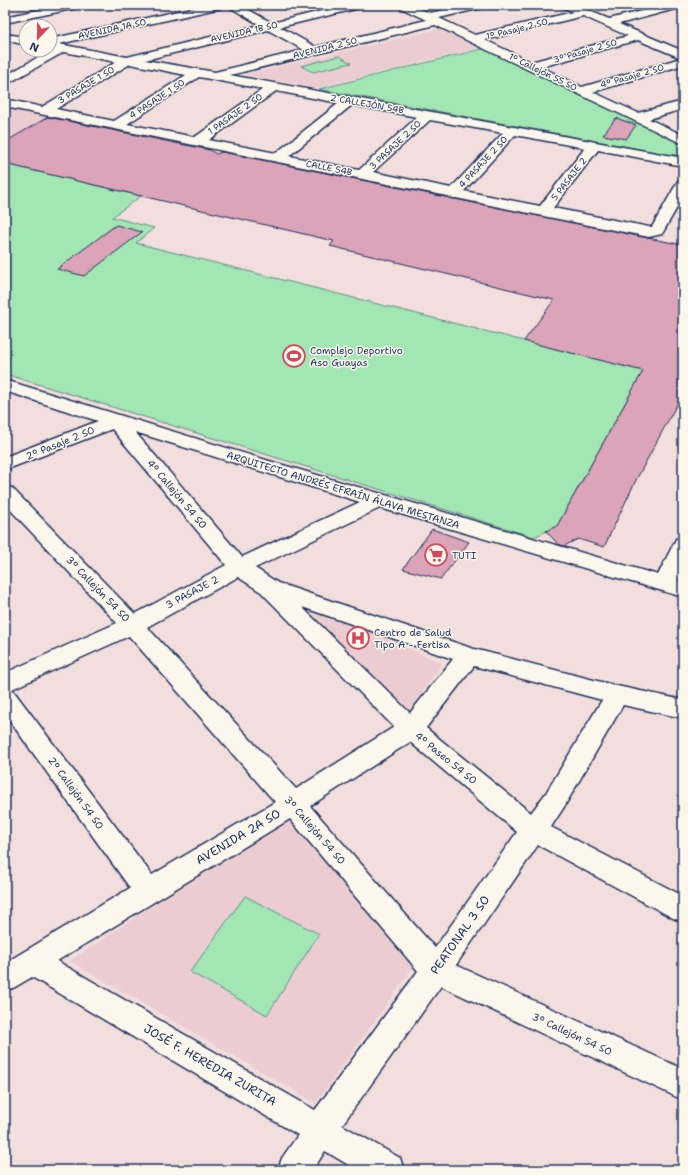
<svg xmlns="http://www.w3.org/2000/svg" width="688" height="1175" font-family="'Shantell Sans',sans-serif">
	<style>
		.built { fill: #ebcdd1 }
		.green { fill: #a2e7b3; stroke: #5e8b88 }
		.building { fill: #dca4b8; stroke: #1b2f5e }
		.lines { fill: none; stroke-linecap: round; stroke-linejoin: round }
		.minor-casing { stroke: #1b2f5e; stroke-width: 3 }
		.minor { fill: #fbf7ec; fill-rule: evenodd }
		.labels { text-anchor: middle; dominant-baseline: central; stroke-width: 3; stroke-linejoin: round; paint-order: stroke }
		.far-street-label { font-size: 9px; fill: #1b2f5e; stroke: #fbf7ec }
		.poi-label { font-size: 10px; fill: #1b2f5e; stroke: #fbf7ec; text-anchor: start }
		.street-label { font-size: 10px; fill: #1b2f5e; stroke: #fbf7ec }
		.near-street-label { font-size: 12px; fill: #1b2f5e; stroke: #fbf7ec }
	</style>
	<rect width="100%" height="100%" fill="#f2dedc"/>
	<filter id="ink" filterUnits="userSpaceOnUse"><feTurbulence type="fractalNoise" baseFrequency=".025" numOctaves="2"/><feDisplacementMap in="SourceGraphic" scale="8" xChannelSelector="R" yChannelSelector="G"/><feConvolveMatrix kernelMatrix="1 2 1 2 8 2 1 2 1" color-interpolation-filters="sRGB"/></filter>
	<g filter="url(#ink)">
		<path class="built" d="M443 28 484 47 316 88 244 75Z
			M5 107 49 116 5 142Z
			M314 607 442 663 411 710 302 614Z
			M286 816 416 963 316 1103 70 961Z"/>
		<path class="green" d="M486 48 683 144V154L671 155 319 89Z
			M339 56 351 63 313 72 301 66Z
			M5 164 141 196 112 217 154 228 136 243 643 371 557 526 534 537 5 374Z
			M245 896 319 934 267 1015 190 972Z"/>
		<path class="building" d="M48 117 210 150 216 154 222 152 683 245V393L636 480 604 547 578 539 564 546 558 544 546 531 557 526 643 371 524 341 554 300 330 246 334 241 5 164V142Z
			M616 118 636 125 626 139 603 135Z
			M116 225 142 232 84 276 57 269Z
			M432 529 469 542 441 579 403 569Z"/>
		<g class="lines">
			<g class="minor-casing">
				<path id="minor" d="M61 5H83L77 8 5 23V17Z
					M206 5H240L272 23 346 5H366L364 7 280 27 316 47 426 20 399 7 397 5H412L430 13 467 5H488L486 7 439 18 475 35 573 12 562 7 560 5H575L609 19 666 5H683V7L619 24 683 51V65L593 92 638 113 683 101V109L649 119 683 135V144L435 25 230 75 683 158V166L598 150 553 208 649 227H652L678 181 683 180V197L662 234 649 237 543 216 456 198H453L447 196 5 107V99L42 107 116 62 64 52 5 85V76L51 50 50 39ZM226 5 260 25 127 57 59 44 221 8ZM583 16 628 36 531 62 485 40ZM268 30 304 50 215 72 145 60ZM638 40 681 58 582 87 541 67ZM130 64 186 75 114 121 56 109ZM199 77 263 89 195 137 127 124ZM276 91 339 103 276 153 209 140ZM352 105 417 117 359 170 289 156ZM430 120 503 133 451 188 373 172ZM515 135 585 148 540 206 464 191Z
					M5 34 26 37V45L5 40Z
					M5 380 266 460 658 575 676 539 683 537V569L678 581 683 583V597L380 508 255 568 278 583 474 649 617 686 683 700V718L623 705 564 807 551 827 683 896V922L673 918 538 845 456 965 683 1069V1100L441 986 342 1125 400 1158 404 1170H357L325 1151 313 1170H278L282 1158 298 1135 32 977 15 987 5 991V963L130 888 5 714V673L117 623 5 504V486L12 488 135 614 226 565 112 429 5 470V457L98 421 5 391ZM135 432 360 502 242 557ZM238 577 261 592 394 727 296 789 147 627ZM302 607 453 659 410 713ZM129 636 275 802 152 875 12 689ZM474 666 602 700 546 793 531 813 426 728ZM410 742 517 832 435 948 310 806ZM290 819 418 971 315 1110 57 961Z"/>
			</g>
			<use href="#minor" class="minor"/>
		</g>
	</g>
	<defs>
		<g id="stadium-ring" transform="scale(1.15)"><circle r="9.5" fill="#fbf7ec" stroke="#d1495b" stroke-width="1.5"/><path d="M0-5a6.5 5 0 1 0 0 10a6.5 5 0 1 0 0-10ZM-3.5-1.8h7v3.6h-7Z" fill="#d1495b"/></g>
		<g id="supermarket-ring" transform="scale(1.15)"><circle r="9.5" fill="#fbf7ec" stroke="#d1495b" stroke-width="1.5"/><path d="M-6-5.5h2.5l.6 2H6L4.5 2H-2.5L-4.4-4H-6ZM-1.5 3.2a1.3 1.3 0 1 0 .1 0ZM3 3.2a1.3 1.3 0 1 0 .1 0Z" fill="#d1495b"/></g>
		<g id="hospital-ring" transform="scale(1.15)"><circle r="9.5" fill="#fbf7ec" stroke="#d1495b" stroke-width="1.5"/><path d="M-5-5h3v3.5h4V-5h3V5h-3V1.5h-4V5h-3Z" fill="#d1495b"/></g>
	</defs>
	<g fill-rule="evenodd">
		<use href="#stadium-ring" x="294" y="356"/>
		<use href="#supermarket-ring" x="436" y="555"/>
		<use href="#hospital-ring" x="358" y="638"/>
	</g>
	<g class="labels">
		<g class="far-street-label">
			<text transform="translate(112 29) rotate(-12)">AVENIDA 1A SO</text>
			<text transform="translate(517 29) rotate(-14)">1º Pasaje 2 SO</text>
			<text transform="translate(244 32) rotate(-13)">AVENIDA 1B SO</text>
			<text transform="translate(325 48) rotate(-14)">AVENIDA 2 SO</text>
			<text transform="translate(585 51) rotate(-16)">3º Pasaje 2 SO</text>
			<text transform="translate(543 72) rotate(26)">1º Callejón 55 SO</text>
			<text transform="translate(632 76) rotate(-16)">4º Pasaje 2 SO</text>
			<text transform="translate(86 85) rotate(-31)">3 PASAJE 1 SO</text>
			<text transform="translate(157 99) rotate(-33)">4 PASAJE 1 SO</text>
			<text transform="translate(367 104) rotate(10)">2 CALLEJÓN 54B</text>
			<text transform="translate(235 114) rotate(-35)">1 PASAJE 2 SO</text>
			<text transform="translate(395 145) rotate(-43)">3 PASAJE 2 SO</text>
			<text transform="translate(483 162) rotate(-47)">4 PASAJE 2 SO</text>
			<text transform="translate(329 168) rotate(11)">CALLE 54B</text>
			<text transform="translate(569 179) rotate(-52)">5 PASAJE 2</text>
		</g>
		<g class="poi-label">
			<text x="310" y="350">Complejo Deportivo<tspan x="310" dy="12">Aso Guayas</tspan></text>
			<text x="452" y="555">TUTI</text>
			<text x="374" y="632">Centro de Salud<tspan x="374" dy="12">Tipo A - Fertisa</tspan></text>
		</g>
		<g class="street-label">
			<text transform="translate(60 443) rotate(-22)">2º Pasaje 2 SO</text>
			<text transform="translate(343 490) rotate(17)">ARQUITECTO ANDRÉS EFRAÍN ÁLAVA MESTANZA</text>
			<text transform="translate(177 494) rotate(50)">4º Callejón 54 SO</text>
			<text transform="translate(98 589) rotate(46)">3º Callejón 54 SO</text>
			<text transform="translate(192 592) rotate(-28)">3 PASAJE 2</text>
			<text transform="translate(446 758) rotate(39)">4º Paseo 54 SO</text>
			<text transform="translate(76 793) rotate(54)">2º Callejón 54 SO</text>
			<text transform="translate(315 830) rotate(49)">3º Callejón 54 SO</text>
			<text transform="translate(572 1034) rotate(25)">3º Callejón 54 SO</text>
		</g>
		<g class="near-street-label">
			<text transform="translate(238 837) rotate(-31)">AVENIDA 2A SO</text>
			<text transform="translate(460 935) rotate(-55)">PEATONAL 3 SO</text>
			<text transform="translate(210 1065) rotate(30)">JOSÉ F. HEREDIA ZURITA</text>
		</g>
	</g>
	<rect width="688" height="1175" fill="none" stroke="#fbf7ec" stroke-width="20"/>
	<rect x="10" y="10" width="668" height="1155" fill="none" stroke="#1b2f5e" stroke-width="1.5" filter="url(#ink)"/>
	<g transform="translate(38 38) rotate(202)"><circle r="19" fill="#fbf7ec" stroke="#a1a7b3"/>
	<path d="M0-3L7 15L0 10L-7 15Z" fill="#d1495b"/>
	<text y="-6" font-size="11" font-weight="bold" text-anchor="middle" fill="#1b2f5e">N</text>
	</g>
</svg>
